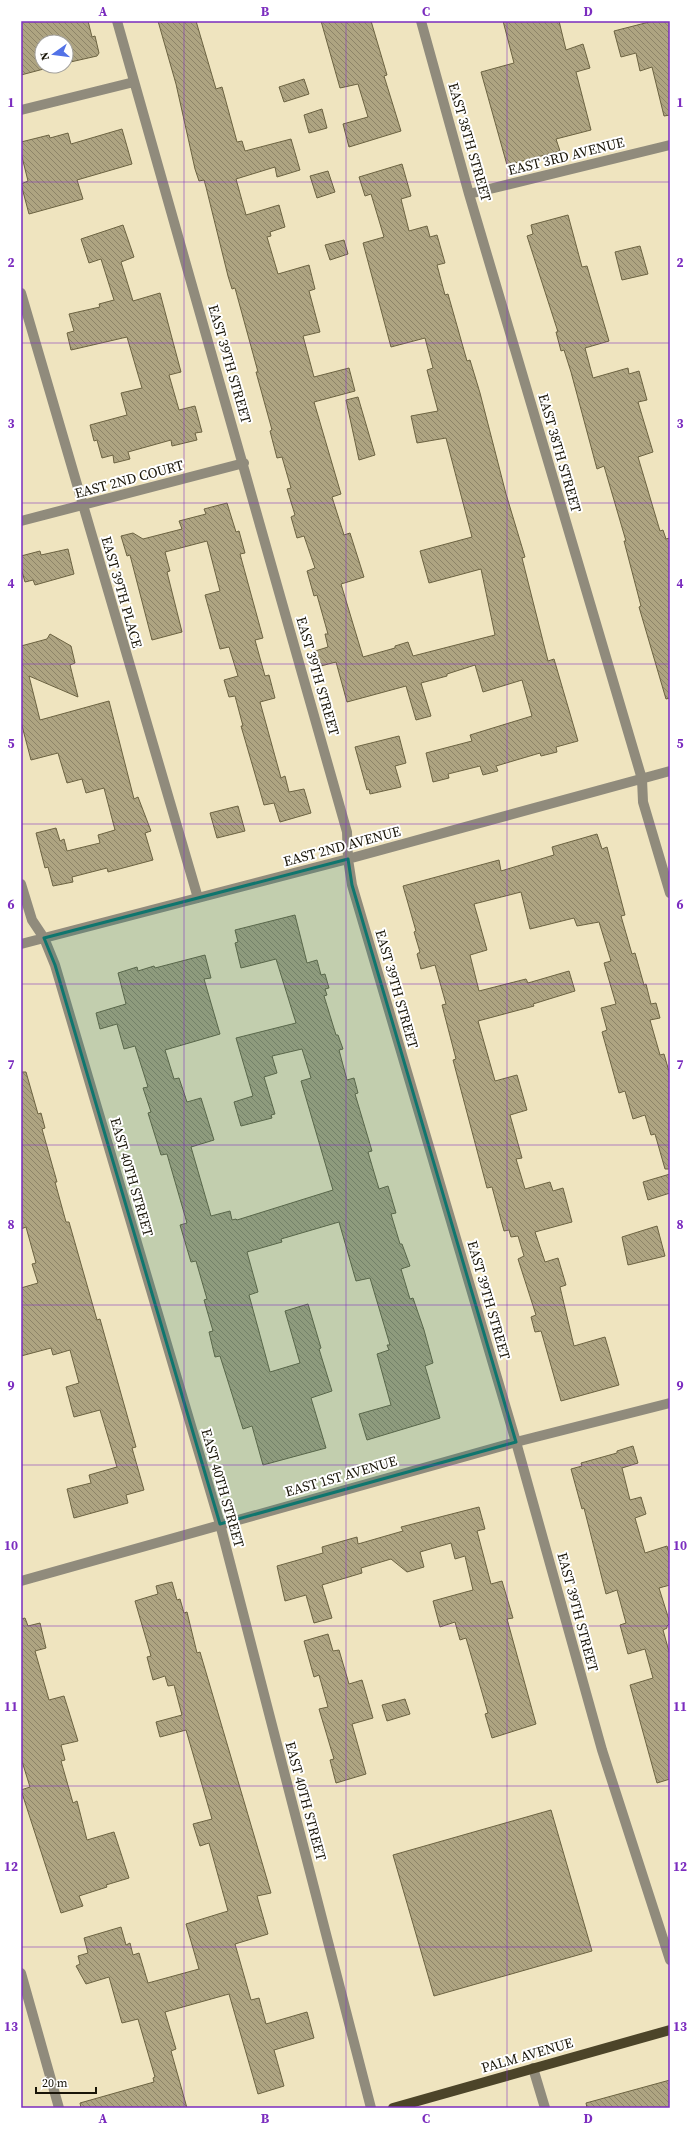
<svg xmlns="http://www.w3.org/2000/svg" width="691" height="2129" font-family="'Source Serif 4',serif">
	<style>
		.building { fill: url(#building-back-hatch); stroke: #6c6342 }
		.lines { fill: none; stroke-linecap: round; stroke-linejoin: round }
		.minor { stroke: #908b7c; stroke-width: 10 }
		.major { stroke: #4c4429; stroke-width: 10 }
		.marked { fill: #0f766e; fill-opacity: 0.2; stroke: #0f766e; stroke-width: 3; stroke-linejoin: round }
		.grid { fill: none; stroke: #7b2cbf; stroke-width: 1; stroke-opacity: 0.55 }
		.labels { text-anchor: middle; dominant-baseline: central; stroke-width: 4; stroke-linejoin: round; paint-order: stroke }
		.street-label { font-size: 14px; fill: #191508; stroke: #fff }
		.neatline { fill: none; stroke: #7b2cbf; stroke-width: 1.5 }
		.grid-label { font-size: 13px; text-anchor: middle; font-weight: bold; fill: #7b2cbf }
	</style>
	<defs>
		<pattern id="building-back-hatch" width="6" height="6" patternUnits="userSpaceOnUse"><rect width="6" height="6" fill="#aea481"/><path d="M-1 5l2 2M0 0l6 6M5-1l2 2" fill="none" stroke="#8d8468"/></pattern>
	</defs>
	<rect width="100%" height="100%" fill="#efe4bf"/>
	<path class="building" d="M21 21H88L92 37 95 36 99 53 97 56 66 63V42H42V66H55L21 75Z
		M158 21H196L216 89 222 87 237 142 242 141 245 151 291 139 300 170 277 177 275 167 236 179 246 215 279 205 285 227 270 232 271 236 267 237 278 274 309 265 315 289 309 291 320 332 303 336 314 377 349 368 355 391 314 402 341 494 332 497 344 535 350 533 364 577 341 584 363 657 395 648V646L408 642 413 656 495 635 481 569 429 583 420 551 472 537 446 438 417 443 411 416 438 411 427 370 433 368 425 338 391 347 363 243 384 237 371 194 365 196 359 177 402 164 411 196 401 199 409 231 427 226 430 237 437 235 445 263 437 265 445 295 448 294 467 361 470 360 480 393 506 494 525 557 522 558 548 661 554 659 578 741 556 747 557 752 541 756 540 753 496 766 498 771 483 775 480 766 448 774 449 778 433 782 426 753 472 741 470 735 532 716 522 680 483 692 475 665 447 674V676L421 683 431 716 416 720 406 686 347 702 336 662 317 667 312 652 328 647 325 634H328L317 595 314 596 307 571 315 568 304 536 297 538 291 517 295 515 287 489 291 488 282 457 277 458 270 431 272 430 256 372H258L235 288 232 289 228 276 206 187 204 180 199 181 195 169 176 84Z
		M321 21H371L387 75 384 76 401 131 349 147 343 124 368 117 358 84 340 88Z
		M503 21H559L566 50 583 44 590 68 576 72 591 130 556 139 560 151 507 165 481 72 514 63Z
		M653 21H670V115L664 116 652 67 640 71 636 53 621 57 614 31Z
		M304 79 309 94 284 102 279 87Z
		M322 109 327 128 309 133 304 115Z
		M122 129 132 164 77 180 83 199 29 214 21 184 28 181 21 153V142L49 135 50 138 68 133 71 144Z
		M328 171 335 192 317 198 310 176Z
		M568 215 582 267 587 266 609 341 585 348 593 378 628 368 629 374 639 371 647 400 638 402 653 452 638 457 660 531 663 530 666 539 670 538V698L666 699 639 607 641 606 624 541H626L604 466 597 469 571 372 564 350 561 351 556 332H558L527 236 533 234 531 225Z
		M123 225 134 257 121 262 133 301 160 293 181 372 169 375 179 410 195 406 202 432 195 433 197 440 172 446 171 440 128 452 130 459 114 463 113 455 102 458 97 440 94 441 90 425 127 415 121 393 142 388 127 337 71 350 67 333 74 331 69 314 100 307 99 304 114 300 101 259 89 263 81 239Z
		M344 240 348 254 330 260 325 245Z
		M640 246 648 274 622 280 615 252Z
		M358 397 375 455 359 460 346 400Z
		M227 503 236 532 239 531 245 553 240 554 263 638 255 640 265 676 269 675 275 698 260 702 281 778 285 776 289 792 304 789 311 813 280 822 274 803 264 805 241 726H243L235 696 229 697 224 680 238 676 229 647 220 649 205 595 220 591 207 541 165 552 170 571 167 572 182 632 152 640 130 555 127 556 121 536 133 533 143 539 182 529 179 521 206 514 204 509Z
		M68 549 74 574 35 585 33 580 25 582 21 568V556L40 551 41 555Z
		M50 634 71 646 75 663 70 665 78 697 29 676 40 720 109 701 134 799 138 797 151 831 145 833 153 860 108 872 107 868 72 877 73 882 53 886 48 867 45 868 36 833 56 828 60 841 64 839 67 851 100 843 98 835 115 830 104 788 86 793 82 779 67 783 58 753 31 760 21 722V646L47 639Z
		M399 736 406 763 395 766 401 787 370 794 369 789 367 790 355 747Z
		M238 806 245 831 217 838 210 813Z
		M597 834 602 849 607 847 625 915 621 916 632 954 635 953 644 985 646 984 651 1004 656 1003 660 1018 650 1020 660 1055 664 1054 670 1075V1169H665L655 1134 651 1135 645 1115 633 1119 625 1091 619 1093 602 1032 607 1030 601 1008 616 1004 604 963 611 961 599 922 577 926 574 918 530 929 521 892 474 904 487 950 470 955 479 991 526 979 528 983 569 971 575 991 533 1004 534 1006 478 1021 495 1081 517 1075 527 1110 510 1115 522 1158 516 1159 525 1189 550 1182 553 1191 563 1188 572 1222 535 1232 545 1262 558 1258 566 1285 560 1287 574 1346 605 1337 619 1385 561 1401 542 1334 541 1331 535 1332 531 1317 536 1315 518 1259 524 1256 518 1236 511 1237 509 1230 504 1231 492 1187 487 1188 453 1060 456 1059 442 1005 446 1004 435 965 421 969 417 954 420 952 414 932 416 931 403 886 499 860 501 871 554 855 552 847Z
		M295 915 307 963 317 960 321 975 325 974 329 988 325 989 327 995 324 996 336 1035H338L343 1049 339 1050 347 1080 354 1078 358 1093 355 1094 372 1151 368 1152 379 1189 388 1186 396 1213 391 1214 400 1244H402L410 1266 401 1269 410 1299 413 1298 424 1330 433 1363 425 1366 440 1418 367 1440 359 1414 391 1405 377 1354 389 1350 387 1345H390L370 1278 356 1281 339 1222 281 1239 282 1242 247 1252 258 1292 249 1295 270 1372 300 1363 285 1311 308 1304 321 1348 319 1349 332 1391 311 1398 326 1448 263 1465 252 1426 243 1429 220 1356 215 1357 209 1332 213 1331 204 1300 207 1299 196 1261 191 1262 180 1225 187 1223 167 1154 161 1155 148 1113 151 1112 143 1088 148 1087 135 1046 124 1049 117 1024 100 1029 96 1013 126 1004 118 973 137 967 138 971 154 966 155 968 205 955 211 978 204 979 220 1034 165 1050 174 1079 179 1078 187 1102 201 1098 214 1140 191 1147 211 1216 230 1211 232 1220 236 1219 237 1220 333 1190 301 1081 311 1078 302 1049 272 1056 277 1073 264 1077 275 1114 271 1115 272 1118 241 1126 234 1102 253 1096 236 1038 296 1023 276 959 241 968 235 943 238 942 235 930Z
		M21 1072H26L38 1114 41 1113 45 1128 42 1129 57 1182H55L66 1222H69L97 1320 100 1319 136 1447 132 1448 144 1490 126 1495 128 1503 74 1518 67 1489 91 1483 89 1475 117 1467 100 1410 74 1417 66 1387 79 1383 70 1350 53 1355 51 1348 21 1356V1288L38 1283 32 1264 36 1263 26 1227 21 1229Z
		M670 1174V1193L648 1200 643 1182Z
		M657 1226 665 1256 628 1265 622 1237Z
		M633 1446 638 1463 622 1468 630 1500 641 1497 646 1514 635 1518 645 1553 667 1546 670 1557V1585L659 1588 670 1623 667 1626V1628L663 1630 670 1655V1779L657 1783 630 1685 653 1678 645 1649 628 1654 620 1625 626 1623 617 1590 606 1594 584 1508 582 1509 571 1469 582 1466 581 1463 617 1453V1451Z
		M479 1507 485 1529 477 1531 491 1584 502 1581 513 1618 507 1619 536 1724 492 1738 485 1714 488 1713 466 1638 460 1640 455 1622 440 1627 433 1601 473 1590 465 1556 455 1559 451 1543 420 1552 424 1567 407 1572 391 1559 361 1568 362 1573 322 1585 332 1618 314 1623 306 1595 285 1601 277 1566 323 1553 322 1547 357 1537 358 1544 403 1531 401 1527Z
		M172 1582 177 1600 180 1599 184 1613 187 1612 197 1653 200 1652 271 1893 257 1896 268 1934 235 1944 251 2000 259 1998 266 2024 307 2012 314 2038 274 2050 284 2086 258 2094 229 1994 165 2012 176 2049 171 2051 187 2108H81L80 2103 154 2082 153 2078 155 2077 138 2019 122 2023 109 1977 86 1984 76 1966 80 1964 78 1956 88 1953 84 1938 121 1927 126 1945 130 1943 133 1955 139 1953 148 1983 199 1969 186 1924 228 1911 209 1843 200 1846 193 1824 212 1819 186 1730 160 1737 156 1722 182 1715 174 1685 168 1686 165 1676 153 1680 147 1657 151 1656 135 1601 158 1594 156 1586Z
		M25 1618 28 1626 40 1623 46 1648 35 1651 49 1700 64 1696 78 1741 61 1745 65 1760 61 1761 73 1803 77 1801 87 1840 114 1832 129 1878 106 1885 107 1887 79 1896 83 1906 61 1913 21 1790 30 1787 21 1758V1619Z
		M328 1634 333 1651 339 1650 349 1684 362 1680 373 1718 352 1724 366 1774 336 1783 330 1760 334 1759 319 1709 328 1707 319 1675 314 1677 304 1641Z
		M405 1699 410 1714 387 1721 382 1705Z
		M551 1810 592 1951 434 1996 393 1855Z
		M670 2080V2108H587L586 2103Z"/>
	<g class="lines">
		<path class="minor" d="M117 21 347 832 348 859 352 885 516 1442 602 1750 670 1960
			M421 21 469 194 642 779 643 802 670 893
			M21 110 134 82
			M469 194 670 145
			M21 293 198 898
			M21 521 244 463
			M21 884 32 920 44 938 55 965 220 1524 371 2108
			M21 944 348 859 670 771
			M21 1581 516 1442 670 1403
			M21 1973 59 2108
			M533 2068 545 2108"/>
		<path class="major" d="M393 2108 670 2030"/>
	</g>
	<path class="marked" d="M348 859 352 885 516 1442 220 1524 55 965 44 938Z"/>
	<path class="grid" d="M184 21V2108M346 21V2108M507 21V2108M21 182H670M21 343H670M21 503H670M21 664H670M21 824H670M21 984H670M21 1145H670M21 1305H670M21 1465H670M21 1626H670M21 1786H670M21 1947H670"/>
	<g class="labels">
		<g class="street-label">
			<text transform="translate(470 142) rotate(74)">EAST 38TH STREET</text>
			<text transform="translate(566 156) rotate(-14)">EAST 3RD AVENUE</text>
			<text transform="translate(230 364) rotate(74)">EAST 39TH STREET</text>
			<text transform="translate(560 453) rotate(74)">EAST 38TH STREET</text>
			<text transform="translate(129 479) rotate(-15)">EAST 2ND COURT</text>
			<text transform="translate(122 592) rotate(74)">EAST 39TH PLACE</text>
			<text transform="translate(318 676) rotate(74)">EAST 39TH STREET</text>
			<text transform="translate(342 846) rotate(-15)">EAST 2ND AVENUE</text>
			<text transform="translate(397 989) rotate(74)">EAST 39TH STREET</text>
			<text transform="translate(132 1177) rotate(74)">EAST 40TH STREET</text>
			<text transform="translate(489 1300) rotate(74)">EAST 39TH STREET</text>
			<text transform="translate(341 1476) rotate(-16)">EAST 1ST AVENUE</text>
			<text transform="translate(223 1488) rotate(74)">EAST 40TH STREET</text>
			<text transform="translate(578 1612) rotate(75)">EAST 39TH STREET</text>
			<text transform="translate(306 1801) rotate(75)">EAST 40TH STREET</text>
			<text transform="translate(527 2055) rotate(-16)">PALM AVENUE</text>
		</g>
	</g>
	<rect width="691" height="2129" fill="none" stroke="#ffffff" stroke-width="44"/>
	<g transform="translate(54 54) rotate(256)"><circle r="19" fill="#ffffff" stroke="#a3a19c"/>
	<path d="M0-3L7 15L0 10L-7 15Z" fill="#5272e7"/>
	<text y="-6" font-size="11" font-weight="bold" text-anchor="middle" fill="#191508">N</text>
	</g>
	<path d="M36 2087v6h60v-6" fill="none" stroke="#191508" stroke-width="2"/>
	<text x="42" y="2087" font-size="12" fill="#191508" stroke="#ffffff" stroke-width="3" paint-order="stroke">20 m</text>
	<rect x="22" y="22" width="647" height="2085" class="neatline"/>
	<g class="grid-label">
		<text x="103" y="16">A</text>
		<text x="265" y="16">B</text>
		<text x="426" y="16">C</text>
		<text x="588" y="16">D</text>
		<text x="11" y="107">1</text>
		<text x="680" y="107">1</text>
		<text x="11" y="267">2</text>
		<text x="680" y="267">2</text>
		<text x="11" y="428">3</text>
		<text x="680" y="428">3</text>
		<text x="11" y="588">4</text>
		<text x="680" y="588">4</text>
		<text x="11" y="748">5</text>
		<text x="680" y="748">5</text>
		<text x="11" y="909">6</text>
		<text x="680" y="909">6</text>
		<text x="11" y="1069">7</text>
		<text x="680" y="1069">7</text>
		<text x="11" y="1229">8</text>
		<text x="680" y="1229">8</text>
		<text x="11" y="1390">9</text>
		<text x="680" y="1390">9</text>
		<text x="11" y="1550">10</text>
		<text x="680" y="1550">10</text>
		<text x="11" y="1711">11</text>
		<text x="680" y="1711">11</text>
		<text x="11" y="1871">12</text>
		<text x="680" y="1871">12</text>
		<text x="11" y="2031">13</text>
		<text x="680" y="2031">13</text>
		<text x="103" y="2123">A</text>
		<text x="265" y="2123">B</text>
		<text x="426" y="2123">C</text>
		<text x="588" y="2123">D</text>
	</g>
</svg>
